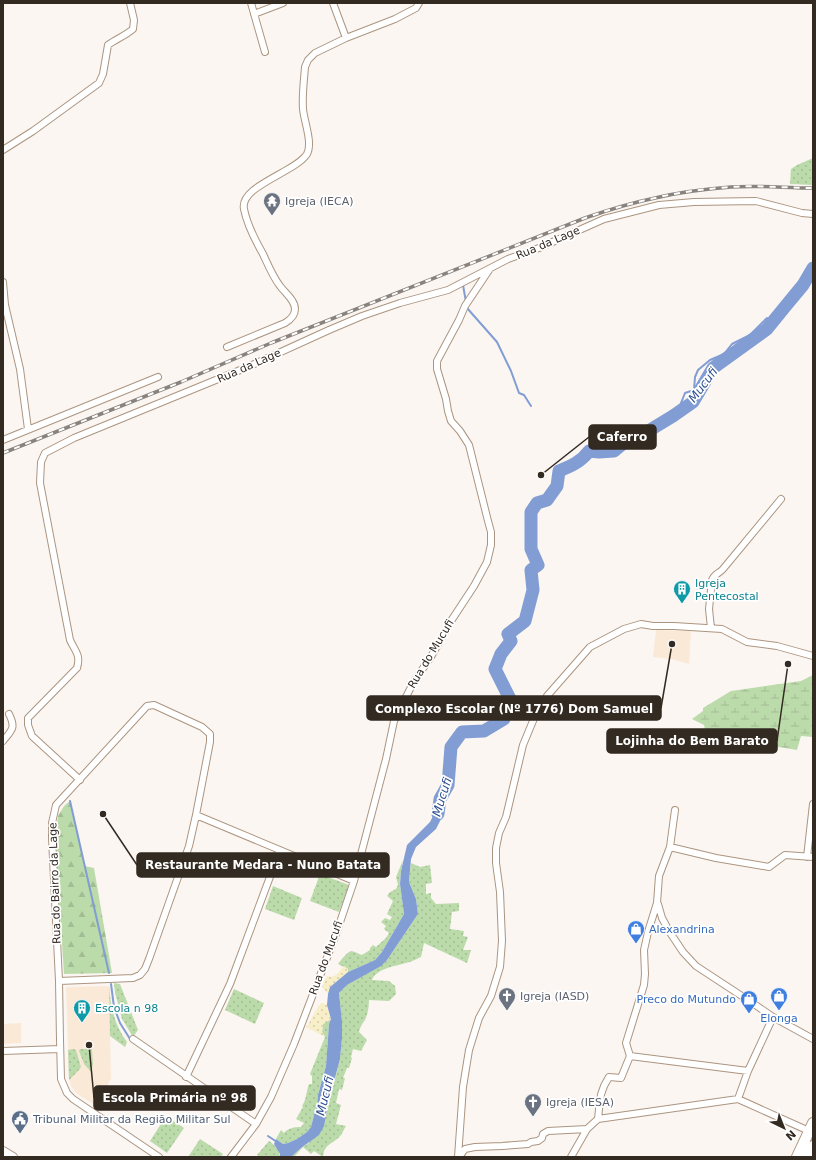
<svg xmlns="http://www.w3.org/2000/svg" width="816" height="1160" font-family="'DejaVu Sans',sans-serif">
	<style>
		.built { fill: #fbe9d8 }
		.grass { fill: url(#grass-dots) }
		.forest { fill: url(#forest-firs) }
		.wetland { fill: url(#wetland-marsh) }
		.sand { fill: url(#sand-dots) }
		.water { fill: #819dd3 }
		.lines { fill: none; stroke-linecap: round; stroke-linejoin: round }
		.stream { stroke: #819dd3; stroke-width: 2 }
		.river { stroke: #819dd3; stroke-width: 13 }
		.minor-casing { stroke: #ac9580; stroke-width: 8 }
		.tertiary-casing { stroke: #ac9580; stroke-width: 10 }
		.primary-casing { stroke: #ac9580; stroke-width: 12 }
		.minor { stroke: #fff; stroke-width: 6 }
		.tertiary { stroke: #fff; stroke-width: 8 }
		.primary { stroke: #fff; stroke-width: 10 }
		.rail-casing { stroke: #8a837d; stroke-width: 3.5 }
		.rail { stroke: #fff; stroke-width: 2; stroke-dasharray: 6; stroke-linecap: butt }
		.labels { text-anchor: middle; dominant-baseline: central; stroke-width: 3.5; stroke-linejoin: round; paint-order: stroke }
		.worship-label { font-size: 11px; fill: #5b616d; stroke: #fff; text-anchor: start }
		.street-label { font-size: 11px; fill: #332a22; stroke: #fff }
		.culture-label { font-size: 11px; fill: #0d838f; stroke: #fff; text-anchor: start }
		.shop-label { font-size: 11px; fill: #366cbe; stroke: #fff; text-anchor: start }
		.service-label { font-size: 11px; fill: #4e5e75; stroke: #fff; text-anchor: start }
		.water-label { font-size: 12px; font-style: italic; fill: #2c4d8f; stroke: #fff }
		.leader { fill: none; stroke: #332a22; stroke-width: 1.5 }
		.callout-dot { fill: #332a22; stroke: #fff; stroke-width: 1.5 }
		.callout { fill: #332a22; stroke: #332a22; stroke-width: 1.5 }
		.callout-label { font-size: 12px; text-anchor: middle; font-weight: bold; fill: #fff }
	</style>
	<defs>
		<pattern id="grass-dots" width="8" height="8" patternUnits="userSpaceOnUse"><rect width="8" height="8" fill="#bcdbab"/><path d="M2 2h.1M6 6h.1" fill="none" stroke="#a2bc93" stroke-width="1.8" stroke-linecap="round"/></pattern>
		<pattern id="forest-firs" width="22" height="20" patternUnits="userSpaceOnUse"><rect width="22" height="20" fill="#bcdbab"/><path d="M5 1l3.5 6h-7zM16 11l3.5 6h-7z" fill="#a2bc93"/></pattern>
		<pattern id="wetland-marsh" width="20" height="14" patternUnits="userSpaceOnUse"><rect width="20" height="14" fill="#bcdbab"/><path d="M1 5h8M5 5V1M11 12h8M15 12V8" fill="none" stroke="#a2bc93"/></pattern>
		<pattern id="sand-dots" width="8" height="8" patternUnits="userSpaceOnUse"><rect width="8" height="8" fill="#f8eec8"/><path d="M2 2h.1M6 6h.1" fill="none" stroke="#d5ccac" stroke-width="1.8" stroke-linecap="round"/></pattern>
	</defs>
	<rect width="100%" height="100%" fill="#fbf6f2"/>
	<path class="built" d="M656 630 691 631 689 664 671 659 653 657Z
		M109 986 111 1078 106 1089 95 1105 77 1094 71 1086 69 1077 66 987Z
		M21 1023V1043L3 1044V1024Z"/>
	<path class="grass" d="M813 158V185L790 184 791 169 797 165Z
		M403 860 401 871 400 884 404 914 382 952 375 960 348 972V969L338 964C341 960 347 952 351 951 354 951 359 954 362 955L370 950V948L373 945 376 947 386 938 389 933 384 929 386 926 381 922 385 918 390 920 392 917 387 914 393 901 387 896 390 892 396 889 398 885 396 877Z
		M411 863 420 867 430 865 432 883 426 884V894L431 893V898L436 904 459 903V911L452 912 450 929 464 931 463 936 468 937 463 950H471L467 963 424 943 421 957C416 959 411 962 406 963 395 966 376 969 372 980L389 981 395 986 396 994 389 1001 369 1000C369 1007 368 1013 365 1020 362 1024 360 1027 359 1032L367 1040 361 1051 353 1049 351 1057 352 1058 349 1068H347L343 1078H345L342 1090 339 1089 336 1103 341 1105 336 1124 346 1126C344 1129 343 1132 341 1135 334 1144 324 1143 323 1157L314 1151 311 1154 303 1147 294 1157H291L301 1148 309 1143 326 1115 340 1059 342 1038V1021L339 993 347 985 380 966 387 960 418 914 416 899 409 882Z
		M320 874 349 885 339 912 310 901Z
		M273 886 302 898 294 920 265 909Z
		M114 983 120 984 138 1030 133 1037 122 1019 115 993Z
		M109 986C111 1008 114 1024 127 1042L125 1047 110 1036Z
		M234 989 264 1003 255 1024 225 1010Z
		M331 1019 329 1024 326 1066 318 1095 317 1104 311 1127 307 1132 297 1139 288 1143 283 1144 276 1139 281 1130 284 1133C288 1128 294 1127 301 1127L304 1123 296 1119 303 1107 302 1106C307 1099 306 1091 309 1084H312V1076L310 1074 325 1037 322 1032 323 1024Z
		M73 1049 76 1050 81 1067 79 1070 69 1080 68 1050Z
		M80 1049H92L93 1064 91 1072 84 1064 79 1051Z
		M166 1116 184 1128 167 1153 150 1141Z
		M200 1139 223 1154 221 1157H188Z
		M269 1141C274 1144 280 1151 280 1157H260L257 1155Z"/>
	<path class="forest" d="M70 801 85 866 94 868 112 973 64 974 56 856V835L58 816 64 806Z"/>
	<path class="wetland" d="M813 675V737L801 736 797 750 779 747 764 751 705 729 704 725 692 719 703 711V708L731 691 801 681Z"/>
	<path class="sand" d="M344 966 348 969V972L330 987 328 994 322 987 327 976 331 977 336 975Z
		M321 1003H323L327 1005 331 1019 323 1024 322 1032 325 1037 306 1027C312 1020 315 1010 321 1003Z"/>
	<path class="water" d="M435 796 444 798 441 819 436 829 416 847 411 859 409 882 416 899 418 914 387 960 381 966 347 985 339 993 342 1021V1038L340 1059 328 1104 324 1126 319 1135 301 1148 291 1157H280V1154L274 1144 276 1139 283 1144 288 1143 297 1139 307 1132 311 1127 317 1104 318 1095 326 1066 329 1024 331 1019 327 1005 328 994 330 987 348 972 375 960 382 952 404 914 400 884 401 871 407 845 430 822 433 816Z"/>
	<g class="lines">
		<path class="stream" d="M463 285 466 302
			M467 306V308L497 342 511 371 519 393 524 395 531 406
			M677 413 685 393 694 390 695 377 698 370 710 360 724 354 732 344 750 335 767 318
			M70 801 109 973
			M111 984 114 1007 120 1023 130 1039
			M268 1136 277 1142"/>
		<path class="river" d="M438 814 440 799 448 785 451 747 462 732 484 731 504 719 511 701 495 669 501 654 511 641 508 634 525 621 533 590 531 570 538 565 531 549V512L537 503 547 500 557 486 559 471C571 466 581 462 589 451L599 452 614 451 626 441 645 433 673 416 693 402 713 368 767 329 784 308 803 285 813 268"/>
		<g class="minor-casing">
			<path id="minor" d="M251 3 265 52
				M333 3 346 38
				M254 14 283 3
				M3 150 33 131 99 83 103 74 108 45C116 39 125 36 133 29L134 20 130 3
				M3 282 5 305 20 369 28 429
				M227 347 285 323C290 320 295 316 295 309 295 300 285 293 280 286 273 277 268 265 263 254 255 240 247 225 244 209 239 186 296 172 307 154 313 143 304 121 303 109 302 95 304 80 305 67L308 60 315 53 346 38 395 19 416 8 419 3
				M3 440 158 377
				M711 628 709 609 712 580C715 573 719 574 723 569L781 499
				M3 741C12 730 16 728 9 714
				M80 780 32 736 28 725V718L77 668C81 655 75 651 70 640L40 483 41 462 45 453 74 438 250 366 329 330 362 316 400 303 448 290 508 259 539 248 604 219 659 205 694 202 756 201 802 213 813 214
				M196 815 354 881
				M670 847 716 858 769 867 785 855 813 857
				M807 857 813 804
				M658 904 662 918 669 931 683 952 696 966 754 1004 773 1017
				M59 981 133 978 140 975 145 969 149 959 189 846 196 815 210 742V734L202 727 154 705 147 706 56 805 52 823V838L59 981 60 1040 61 1079 67 1093 73 1099 159 1157
				M133 1039 256 1124
				M3 1051 60 1049
				M630 1056 748 1071
				M186 1077 230 984 280 850
				M598 1119 738 1099
				M809 1131 738 1099 748 1071 773 1017 813 1039
				M231 1157 256 1124 271 1097 294 1044 336 934 354 881 386 759 394 721 413 683 432 655 451 621 474 586 487 562 491 545V532L488 521 469 445 460 431 451 421 448 411 446 399 437 369V361L459 320 465 306 489 270
				M458 1157 463 1087 469 1050 479 1018 491 996 500 967 502 941 500 892 496 863V848L499 833 506 817 523 745 535 716 547 696 590 647 624 629 641 624 653 626H674L722 629 747 642 777 646 813 656
				M459 1157 465 1149 475 1147 502 1146 528 1144 531 1142 538 1141 542 1138 543 1134 548 1131 587 1129
				M571 1157 587 1129 598 1119C600 1102 599 1092 609 1077L621 1078 630 1056 626 1043 644 985 645 974 644 950 648 932 657 903 659 876 670 847 675 810"/>
		</g>
		<g class="tertiary-casing">
			<path id="tertiary" d="M3 1151 13 1157"/>
		</g>
		<g class="primary-casing">
			<path id="primary" d="M797 1157 813 1123
				M808 1157 813 1146"/>
		</g>
		<use href="#minor" class="minor"/>
		<use href="#tertiary" class="tertiary"/>
		<use href="#primary" class="primary"/>
		<g class="rail-casing">
			<path id="rail" d="M3 453 181 382 271 343 585 218C608 210 631 203 655 198 680 192 705 189 731 187 758 185 786 188 813 188"/>
		</g>
		<use href="#rail" class="rail"/>
	</g>
	<defs>
		<g id="temple-pin" transform="scale(0.9)"><path d="M0 17L-7.5 6A9.5 9.5 0 1 1 7.5 6Z" fill="#6b7280" stroke="#fff"/><path d="M0-6L5-2H3V0L6.5 2.5H4V6H1.5V3h-3V6H-4V2.5H-6.5L-3 0V-2H-5Z" fill="#fff"/></g>
		<g id="building-pin" transform="scale(0.9)"><path d="M0 17L-7.5 6A9.5 9.5 0 1 1 7.5 6Z" fill="#0f9aa8" stroke="#fff"/><path d="M-4-6H4V6H1V3H-1V6H-4ZM-2.5-4.3h1.7v1.8h-1.7ZM.8-4.3h1.7v1.8H.8ZM-2.5-1h1.7V.8h-1.7ZM.8-1h1.7V.8H.8Z" fill="#fff"/></g>
		<g id="shop-pin" transform="scale(0.9)"><path d="M0 17L-7.5 6A9.5 9.5 0 1 1 7.5 6Z" fill="#3f7fe0" stroke="#fff"/><path d="M-5-2.5h2.3a2.7 3.5 0 0 1 5.4 0H5L5.5 6h-11ZM-1.5-2.5h3a1.5 2.3 0 0 0-3 0Z" fill="#fff"/></g>
		<g id="church-pin" transform="scale(0.9)"><path d="M0 17L-7.5 6A9.5 9.5 0 1 1 7.5 6Z" fill="#6b7280" stroke="#fff"/><path d="M-1.2-6h2.4v3.5h3.3v2.4h-3.3V6h-2.4V-.1h-3.3v-2.4h3.3Z" fill="#fff"/></g>
		<g id="civic-pin" transform="scale(0.9)"><path d="M0 17L-7.5 6A9.5 9.5 0 1 1 7.5 6Z" fill="#5c6f8a" stroke="#fff"/><path d="M-.6-6.5H3V-4.5H.6V-3L4-1V1h2V6H-6V1h2V-1L-.6-3ZM-1.2 2.5V6h2.4V2.5Z" fill="#fff"/></g>
	</defs>
	<g fill-rule="evenodd">
		<use href="#temple-pin" x="272" y="201"/>
		<use href="#building-pin" x="682" y="589"/>
		<use href="#shop-pin" x="636" y="929"/>
		<use href="#church-pin" x="507" y="996"/>
		<use href="#shop-pin" x="779" y="996"/>
		<use href="#shop-pin" x="749" y="999"/>
		<use href="#building-pin" x="82" y="1008"/>
		<use href="#church-pin" x="533" y="1102"/>
		<use href="#civic-pin" x="20" y="1119"/>
	</g>
	<g class="labels">
		<g class="worship-label">
			<text x="285" y="201">Igreja (IECA)</text>
			<text x="520" y="996">Igreja (IASD)</text>
			<text x="546" y="1102">Igreja (IESA)</text>
		</g>
		<g class="street-label">
			<text transform="translate(548 243) rotate(-23)">Rua da Lage</text>
			<text transform="translate(249 366) rotate(-24)">Rua da Lage</text>
			<text transform="translate(431 654) rotate(-59)">Rua do Mucufi</text>
			<text transform="translate(55 883) rotate(-92)">Rua do Bairro da Lage</text>
			<text transform="translate(326 958) rotate(-70)">Rua do Mucufi</text>
		</g>
		<g class="culture-label">
			<text x="695" y="583">Igreja<tspan x="695" dy="13">Pentecostal</tspan></text>
			<text x="95" y="1008">Escola n 98</text>
		</g>
		<g class="shop-label">
			<text x="649" y="929">Alexandrina</text>
			<text x="736" y="999" text-anchor="end">Preco do Mutundo</text>
			<text x="779" y="1018" text-anchor="middle">Elonga</text>
		</g>
		<g class="service-label">
			<text x="33" y="1119">Tribunal Militar da Região Militar Sul</text>
		</g>
		<g class="water-label">
			<text transform="translate(703 385) rotate(-53)">Mucufi</text>
			<text transform="translate(442 797) rotate(-73)">Mucufi</text>
			<text transform="translate(325 1096) rotate(-76)">Mucufi</text>
		</g>
	</g>
	<path class="leader" d="M541 475L589 437M672 644L661 708M788 664L777 741M103 814L137 865M89 1045L94 1098"/>
	<g class="callout-dot">
		<circle cx="541" cy="475" r="4"/>
		<circle cx="672" cy="644" r="4"/>
		<circle cx="788" cy="664" r="4"/>
		<circle cx="103" cy="814" r="4"/>
		<circle cx="89" cy="1045" r="4"/>
	</g>
	<g class="callout">
		<rect x="589" y="425" width="67" height="24" rx="4"/>
		<rect x="367" y="696" width="294" height="24" rx="4"/>
		<rect x="607" y="729" width="170" height="24" rx="4"/>
		<rect x="137" y="853" width="252" height="24" rx="4"/>
		<rect x="94" y="1086" width="161" height="24" rx="4"/>
	</g>
	<g class="callout-label">
		<text x="622" y="441">Caferro</text>
		<text x="514" y="713">Complexo Escolar (Nº 1776) Dom Samuel</text>
		<text x="692" y="745">Lojinha do Bem Barato</text>
		<text x="263" y="869">Restaurante Medara - Nuno Batata</text>
		<text x="175" y="1102">Escola Primária nº 98</text>
	</g>
	<rect width="816" height="1160" fill="none" stroke="#332a22" stroke-width="8"/>
	<g transform="translate(784 1128) rotate(137)" stroke="#ffffff" stroke-width="3" paint-order="stroke">
	<path d="M0-3L7 15L0 10L-7 15Z" fill="#332a22"/>
	<text y="-6" font-size="11" font-weight="bold" text-anchor="middle" fill="#332a22">N</text>
	</g>
</svg>
